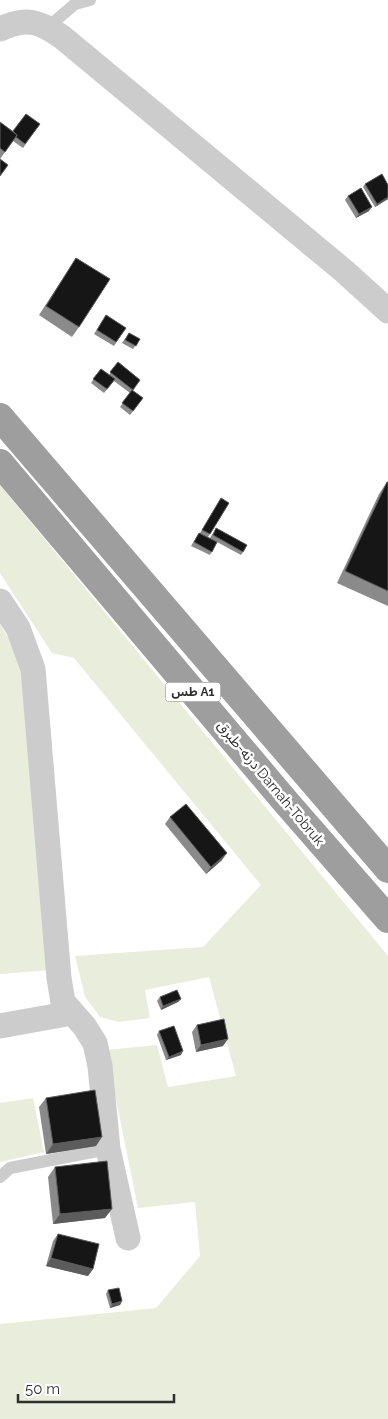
<svg xmlns="http://www.w3.org/2000/svg" width="388" height="1419" font-family="Raleway,'Noto Sans Arabic',sans-serif">
	<style>
		.green { fill: #e9eddc }
		.lines { fill: none; stroke-linecap: round; stroke-linejoin: round }
		.service { stroke: #ccc; stroke-width: 12 }
		.minor { stroke: #ccc; stroke-width: 25 }
		.trunk { stroke: #9e9e9e; stroke-width: 28 }
		.wall { fill: #8a8a8a }
		.shaded-wall { fill: #5c5c5c }
		.building { fill: #161616; stroke: #5c5c5c }
		.labels { text-anchor: middle; dominant-baseline: central; stroke-width: 5; stroke-linejoin: round; paint-order: stroke }
		.shield { fill: #fff; stroke: #6d6d6d; stroke-width: 1 }
		.shield-label { font-size: 12px; font-weight: bold; fill: #2f2f2f }
		.street-label { font-size: 14px; fill: #2f2f2f; stroke: #fff }
	</style>
	<rect width="100%" height="100%" fill="#fff"/>
	<path class="green" d="M0 485 388 956V1419H0V1324L156 1308 200 1256 195 1202 138 1208 106 1050 157 1045 168 1087 236 1076 209 977 145 990 150 1018 119 1022 100 1017 85 997 75 956 203 947 261 885 74 658 52 653 0 573Z
		M0 624 22 661 52 970 0 974Z
		M33 1098 44 1152 0 1162V1103Z"/>
	<g class="lines">
		<path class="service" d="M48 27 75 4 90 0
			M0 1177 10 1168 108 1149"/>
		<path class="minor" d="M0 29C27 17 39 21 62 37L344 271 388 311
			M0 601 18 628 33 669 59 978 63 1002 85 1027 95 1043 100 1066 108 1149 128 1238
			M0 1026 72 1013"/>
		<path class="trunk" d="M0 417 388 869
			M0 463 285 801 388 919"/>
	</g>
	<path class="wall" d="M0 122 13 131 40 124 23 148 13 141 0 159Z
		M365 184 388 185V199L375 207 363 187Z
		M348 196 369 211 356 218 345 200Z
		M76 258 79 327 72 337 39 315Z
		M106 315 126 328 114 346 94 334Z
		M129 333 140 339 133 349 122 343Z
		M118 362 140 380 132 390 143 398 130 415 120 407 130 393 114 381 104 393 91 383 101 369 109 375Z
		M387 482H388V606L337 583 379 494Z
		M219 502 229 503 208 537 210 538 216 528 243 552 241 555 217 542 210 555 191 546 199 533H200Z
		M170 817 222 860 206 874 165 824Z
		M160 997 181 999 178 1002 161 1010 157 1001Z
		M197 1025 223 1046 196 1052 192 1032Z
		M159 1031 181 1055 166 1060 157 1035Z
		M46 1098 96 1146 46 1154 39 1107Z
		M55 1167 105 1218 53 1224 48 1177Z
		M58 1234 93 1269 88 1276 46 1266 53 1241Z
		M108 1290 122 1301 120 1305 110 1308 106 1294Z"/>
	<path class="shaded-wall" d="M388 197V199L375 207 377 204Z
		M372 207 369 211 356 218 359 214Z
		M227 853 222 860 206 874 211 867Z
		M181 999 178 1002 161 1010 163 1006Z
		M228 1039 223 1046 196 1052 201 1045Z
		M183 1051 181 1055 166 1060 169 1057Z
		M102 1137 96 1146 46 1154 53 1144Z
		M112 1209 105 1218 53 1224 60 1214Z
		M51 1258 93 1269 88 1276 46 1266Z
		M122 1301 120 1305 110 1308 112 1304Z"/>
	<path class="building" d="M26 114 40 124 25 144 16 137 17 135 13 131Z
		M0 122 17 135 5 152 0 148Z
		M0 159 8 165 0 176Z
		M382 174 388 185V197L377 204 365 184Z
		M361 188 372 207 359 214 348 196Z
		M76 258 110 279 79 327 46 306Z
		M106 315 126 328 116 342 97 330Z
		M129 333 140 339 136 346 125 340Z
		M118 362 140 380 133 390 110 372Z
		M101 369 115 379 107 389 93 379Z
		M132 390 143 398 133 411 122 403Z
		M387 482H388V591L345 571Z
		M221 498 229 503 210 534 202 530Z
		M216 528 247 545 243 552 213 535Z
		M199 533 217 542 212 552 194 542Z
		M186 804 227 853 211 867 170 817Z
		M177 990 181 999 163 1006 160 997Z
		M224 1019 228 1039 201 1045 197 1025Z
		M174 1026 183 1051 169 1057 159 1031Z
		M95 1090 102 1137 53 1144 46 1098Z
		M107 1161 112 1209 60 1214 55 1167Z
		M58 1234 99 1244 93 1269 51 1258Z
		M119 1288 122 1301 112 1304 108 1290Z"/>
	<g class="labels">
		<rect class="shield" x="165.5" y="682.5" width="55" height="19" rx="4"/>
		<g class="shield-label">
			<text x="193" y="692">طس A1</text>
		</g>
		<g class="street-label">
			<text transform="translate(271 783) rotate(50)">درنه-طبرق Darnah-Tobruk</text>
		</g>
	</g>
	<path d="M18 1394v8h156v-8" fill="none" stroke="#2f2f2f" stroke-width="2.5"/>
	<text x="25" y="1394" font-size="15" fill="#2f2f2f" stroke="#ffffff" stroke-width="4" paint-order="stroke">50 m</text>
</svg>
